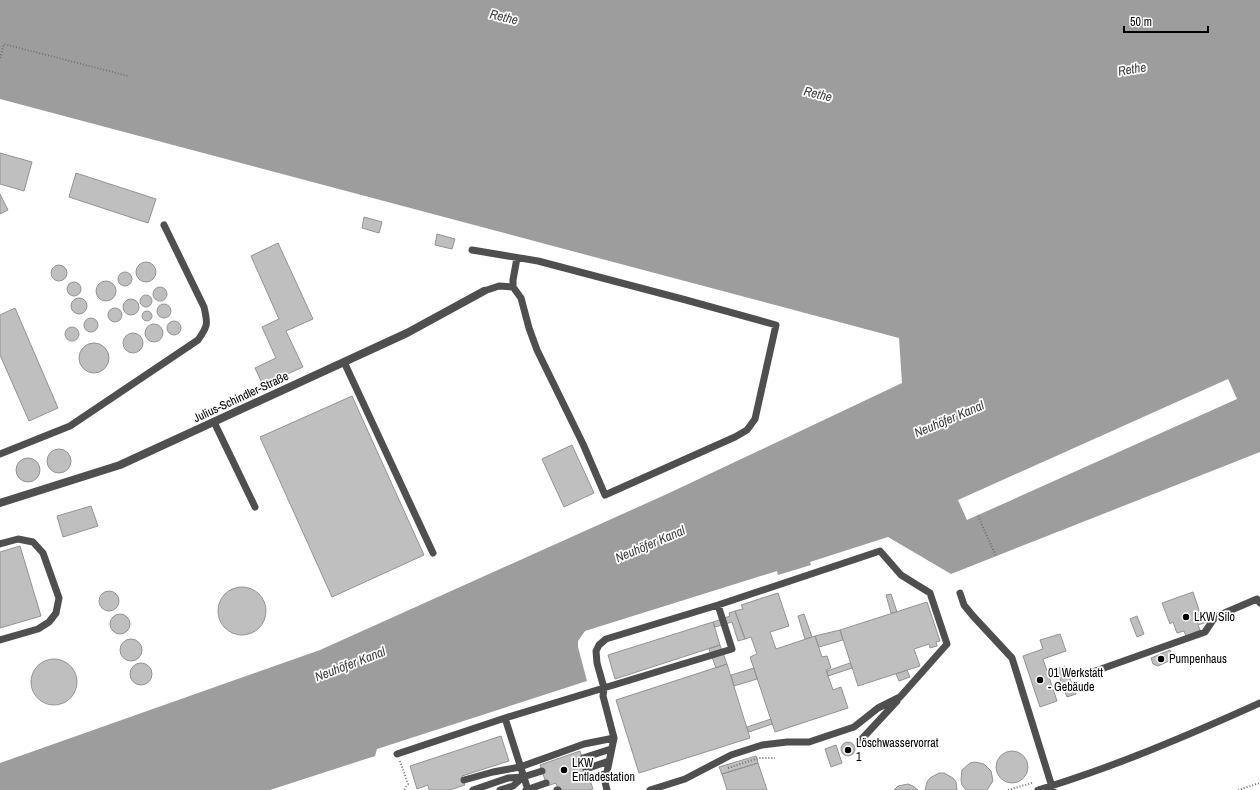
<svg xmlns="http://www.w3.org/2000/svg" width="1260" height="790" font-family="'Archivo Narrow',sans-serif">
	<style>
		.water { fill: #9d9d9d }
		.pier { fill: #fff }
		.building { fill: #bfbfbf; stroke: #939393 }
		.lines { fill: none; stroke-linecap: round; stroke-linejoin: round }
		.path { stroke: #717171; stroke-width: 2; stroke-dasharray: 1 2; stroke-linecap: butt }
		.service { stroke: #4f4f4f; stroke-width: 7 }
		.minor { stroke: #4f4f4f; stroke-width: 8 }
		.poi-dot { fill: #000; stroke: #fff; stroke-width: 1.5 }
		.labels { text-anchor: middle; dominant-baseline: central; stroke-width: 3.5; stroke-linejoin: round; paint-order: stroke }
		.street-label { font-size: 12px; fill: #000; stroke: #fff }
		.poi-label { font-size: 12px; fill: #000; stroke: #fff; text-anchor: start }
		.water-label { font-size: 13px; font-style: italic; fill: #3e3e3e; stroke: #fff }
	</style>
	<rect width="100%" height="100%" fill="#fff"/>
	<path class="water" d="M0 0H1260V452L951 574 888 537 810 562 811 565 778 575 777 571 585 631 578 641V647L587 681 377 749 375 756 270 790H0V763L320 650 667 494 902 383 899 338 0 99Z"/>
	<path class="pier" d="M1228 379 1237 399 967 520 958 500Z"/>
	<path class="building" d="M0 153 32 162 24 191 0 184Z
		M76 173 156 199 148 223 69 197Z
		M0 194 8 210 0 214Z
		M364 217 382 222 379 233 362 228Z
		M437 234 455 239 452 249 435 245Z
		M278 243 313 319 286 331 303 367 263 385 255 368 276 358 262 327 279 319 251 256Z
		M136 272a10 10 0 1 1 20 0a10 10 0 1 1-20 0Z
		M51 273a8 8 0 1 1 16 0a8 8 0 1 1-16 0Z
		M118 279a7 7 0 1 1 14 0a7 7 0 1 1-14 0Z
		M96 291a10 10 0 1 1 20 0a10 10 0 1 1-20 0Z
		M67 289a7 7 0 1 1 14 0a7 7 0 1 1-14 0Z
		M153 294a7 7 0 1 1 14 0a7 7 0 1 1-14 0Z
		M140 301a6 6 0 1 1 12 0a6 6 0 1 1-12 0Z
		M71 306a8 8 0 1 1 16 0a8 8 0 1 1-16 0Z
		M123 307a8 8 0 1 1 16 0a8 8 0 1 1-16 0Z
		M157 311a7 7 0 1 1 14 0a7 7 0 1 1-14 0Z
		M108 315a7 7 0 1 1 14 0a7 7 0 1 1-14 0Z
		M15 308 58 408 29 421 0 355V315Z
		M142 316a5 5 0 1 1 10 0a5 5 0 1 1-10 0Z
		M84 325a7 7 0 1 1 14 0a7 7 0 1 1-14 0Z
		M167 328a7 7 0 1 1 14 0a7 7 0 1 1-14 0Z
		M145 333a9 9 0 1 1 18 0a9 9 0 1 1-18 0Z
		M65 334a7 7 0 1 1 14 0a7 7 0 1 1-14 0Z
		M123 343a10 10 0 1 1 20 0a10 10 0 1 1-20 0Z
		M79 358a15 15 0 1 1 30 0a15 15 0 1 1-30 0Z
		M352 396 424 555 332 597 260 437Z
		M572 445 594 493 564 507 542 459Z
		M47 461a12 12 0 1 1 24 0a12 12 0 1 1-24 0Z
		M16 470a12 12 0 1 1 24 0a12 12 0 1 1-24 0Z
		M91 506 98 526 63 537 57 516Z
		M20 546 41 616 0 628V552Z
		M218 611a24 24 0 1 1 48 0a24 24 0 1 1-48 0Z
		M99 601a10 10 0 1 1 20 0a10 10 0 1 1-20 0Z
		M1193 592 1200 613 1204 612 1207 622 1198 625 1200 630 1186 636 1184 631 1177 633 1173 622 1170 624 1162 603Z
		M778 593 789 626 770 632 776 649 815 636 822 657 827 656 831 668 826 670 833 690 841 687 848 708 775 732 750 657 757 654 751 637 745 639 735 611 743 609 741 605Z
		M891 594 897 612 891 613 886 595Z
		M927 602 940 641 936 642 937 646 930 648 929 644 914 649 920 666 858 686 840 630Z
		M735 611 745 639 738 641 732 622 715 627 713 622 730 616 729 613Z
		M110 624a10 10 0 1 1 20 0a10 10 0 1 1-20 0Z
		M804 614 812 637 805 639 798 616Z
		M1137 616 1144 634 1137 637 1130 619Z
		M713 622 720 645 615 679 608 655Z
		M840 630 843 640 819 647 815 636Z
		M1060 634 1066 651 1043 659 1057 701 1040 707 1023 656 1043 649 1040 640Z
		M120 650a11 11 0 1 1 22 0a11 11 0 1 1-22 0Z
		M720 645 727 664 716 668 709 649Z
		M1170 650 1173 657 1171 660 1158 666 1153 664 1151 658Z
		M31 682a23 23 0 1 1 46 0a23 23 0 1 1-46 0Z
		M130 674a11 11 0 1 1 22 0a11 11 0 1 1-22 0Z
		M850 663 852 668 828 676 827 671Z
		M727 664 750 738 639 773 616 700Z
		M1065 666 1076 694 1067 697 1056 669Z
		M754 668 757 679 734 686 731 675Z
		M907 670 910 677 899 681 896 674Z
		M771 719 772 724 749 732 747 727Z
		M501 736 509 761 462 776 465 785 450 790H429L428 785 417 789 410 766Z
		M841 749a7 7 0 1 1 14 0a7 7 0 1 1-14 0Z
		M836 745 842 763 831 767 825 749Z
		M580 751 593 789 589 790H558L556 783 547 786 540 765Z
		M996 767a16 16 0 1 1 32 0a16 16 0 1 1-32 0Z
		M756 756 758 763 722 774 719 767Z
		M975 762 984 764 991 771 993 781 987 790H966L962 785 961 780 962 770 970 763Z
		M758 763 767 790H727L722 774Z
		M939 773H944L953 778 956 782 957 790H925L927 782 930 778Z
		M908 784 913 786 918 790H894L898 786Z"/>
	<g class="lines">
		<path class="path" d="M0 58 4 44 128 76
			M978 516 996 556
			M400 761 408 784 404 790
			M728 768 759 758H775
			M1008 790 1032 783
			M1238 790 1260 783"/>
		<path class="service" d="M472 250 538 261 686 300 776 325 755 419 747 430 735 437 605 495 583 444 537 350 529 328 521 298 513 287 499 286 484 291
			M513 287V280L517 258
			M344 362 433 553
			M214 422 255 507
			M0 454 70 426 198 340C208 326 208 324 204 307L164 225
			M0 544 18 539 33 542 43 553 59 598 56 613 49 622 38 629 0 640
			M960 593 964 605 973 616 1012 658 1053 790
			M1087 674 1205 632 1215 617 1257 599 1260 603
			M505 718 528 790
			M859 742 897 701
			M397 754 505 718 732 649 718 605
			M583 758 611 749
			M586 769 609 761
			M590 779 607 773
			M464 780 493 772 520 767 584 744 614 738
			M473 790 508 778 523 777 542 771
			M500 790 513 786 523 777
			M526 790 546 783
			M557 790H558
			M607 790 605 782 614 738 603 696 604 688 597 663 596 651 599 645 606 639 718 605 880 551 901 575 930 593 947 644 900 697 878 708 854 727 809 742H787L762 745 731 755 685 779 650 790
			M1038 790C1114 767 1187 736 1260 703"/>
		<path class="minor" d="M0 503 120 465 407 333 484 291"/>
	</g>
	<g class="poi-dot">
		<circle cx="1186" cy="617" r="4"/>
		<circle cx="1161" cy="659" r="4"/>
		<circle cx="1040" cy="680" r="4"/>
		<circle cx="848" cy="750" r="4"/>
		<circle cx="564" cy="770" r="4"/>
	</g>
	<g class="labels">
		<g class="street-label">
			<text transform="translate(241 397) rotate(-25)">Julius-Schindler-Straße</text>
		</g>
		<g class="poi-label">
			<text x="1194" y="617">LKW Silo</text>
			<text x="1169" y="659">Pumpenhaus</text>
			<text x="1048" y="673">01 Werkstatt<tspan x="1048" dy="14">- Gebäude</tspan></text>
			<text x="856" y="743">Löschwasservorrat<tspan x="856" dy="14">1</tspan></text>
			<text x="572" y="763">LKW<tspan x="572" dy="14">Entladestation</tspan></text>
		</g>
		<g class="water-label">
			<text transform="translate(504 17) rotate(14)">Rethe</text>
			<text transform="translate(1132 69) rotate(-9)">Rethe</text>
			<text transform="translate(818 94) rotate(14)">Rethe</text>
			<text transform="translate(949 419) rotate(-23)">Neuhöfer Kanal</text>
			<text transform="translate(650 544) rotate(-23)">Neuhöfer Kanal</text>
			<text transform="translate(350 664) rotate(-21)">Neuhöfer Kanal</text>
		</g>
	</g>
	<path d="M1124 26v6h84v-6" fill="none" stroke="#000000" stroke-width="2"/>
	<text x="1130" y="26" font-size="12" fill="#000000" stroke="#ffffff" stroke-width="3" paint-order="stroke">50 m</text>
</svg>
